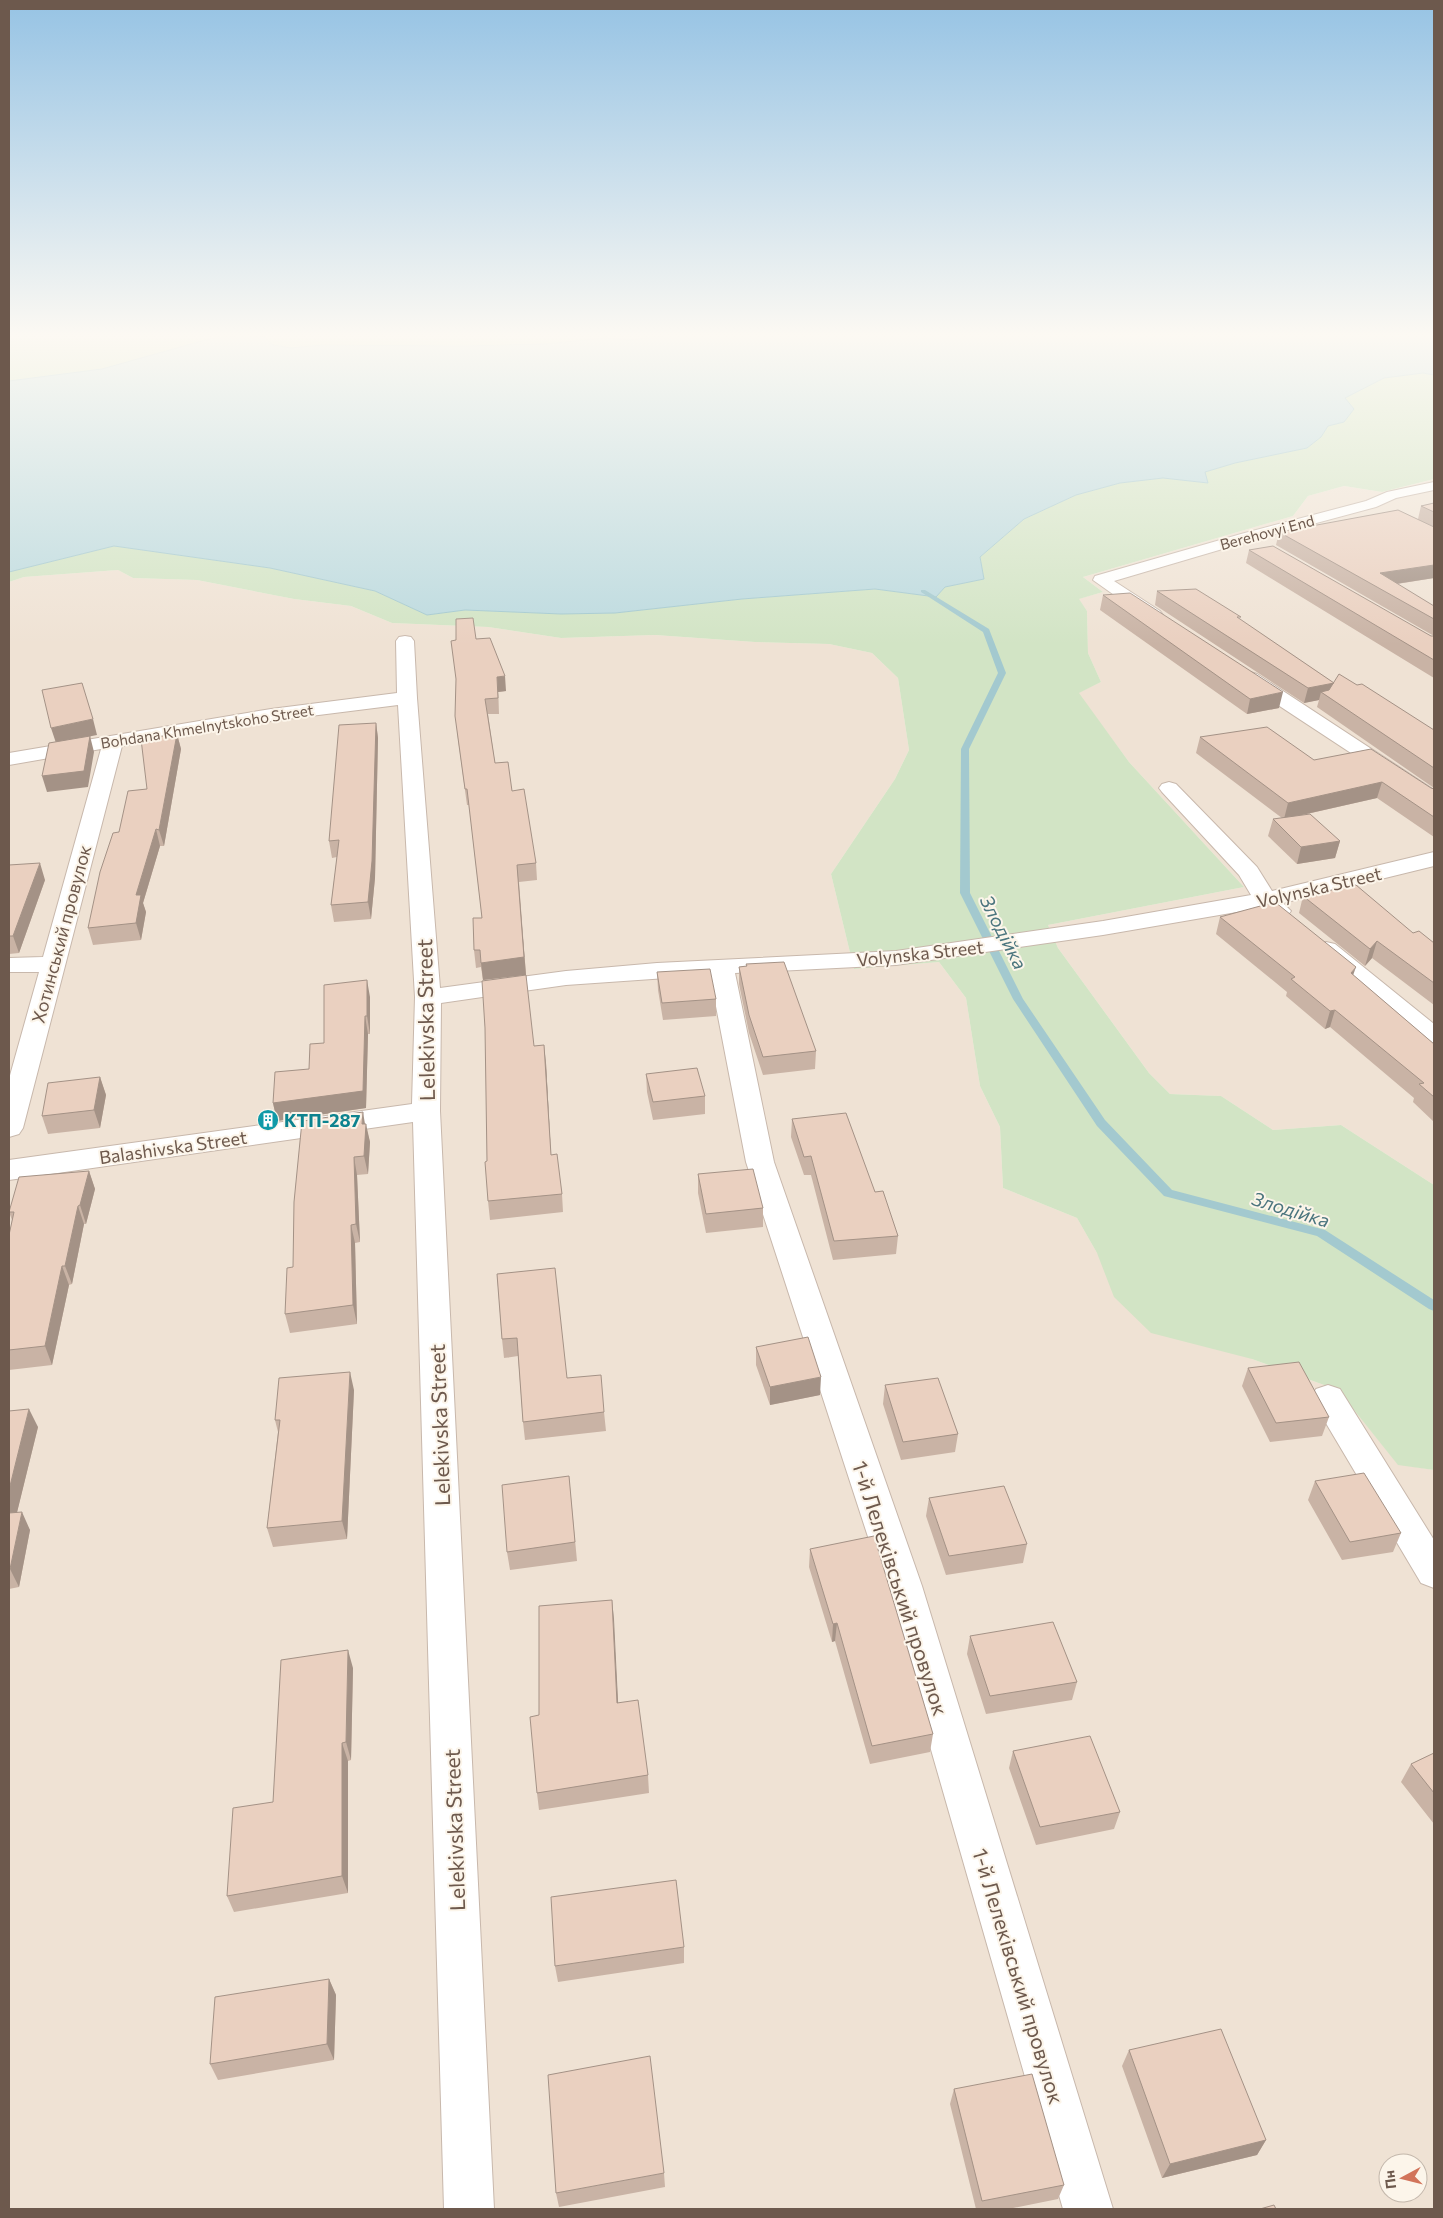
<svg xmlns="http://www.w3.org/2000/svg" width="1443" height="2218" font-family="Commissioner,sans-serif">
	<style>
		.residential { fill: #efe2d4; fill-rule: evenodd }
		.green { fill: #d2e4c5 }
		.water { fill: #bcdadf; stroke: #a3c9cf }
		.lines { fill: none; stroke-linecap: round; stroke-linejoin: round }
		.stream { fill: #a3c9cf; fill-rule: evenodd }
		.minor-casing { stroke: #c8b8ac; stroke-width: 2 }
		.minor { fill: #fff; fill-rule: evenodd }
		.wall { fill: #c9b3a5 }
		.shaded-wall { fill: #a49286 }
		.building { fill: #ead0c0; stroke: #a49286 }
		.labels { text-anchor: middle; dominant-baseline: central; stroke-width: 4; stroke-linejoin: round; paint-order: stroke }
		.far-street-label { font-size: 15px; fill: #6d594d; stroke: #fcf5ea }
		.street-label { font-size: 18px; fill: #6d594d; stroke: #fcf5ea }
		.culture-label { font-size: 18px; font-weight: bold; fill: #0d838f; stroke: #fcf5ea; text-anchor: start }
		.water-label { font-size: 19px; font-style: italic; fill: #4b757e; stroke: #fcf5ea }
		.near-street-label { font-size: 21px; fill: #6d594d; stroke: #fcf5ea }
	</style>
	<rect width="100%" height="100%" fill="#f9f1e4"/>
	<path class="residential" d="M1434 479V1185L1341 1125 1273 1130 1221 1096 1170 1094 1149 1073 1058 948 1048 925 1244 887 1129 762 1078 693 1101 682 1088 653 1087 611 1078 599 1103 592 1083 577 1293 516 1308 496 1344 486 1382 492Z
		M118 570 133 578 197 580 294 599 351 606 392 623 488 627 561 638 655 635 755 642 829 644 872 653 898 678 909 750 895 779 831 874 854 969 939 962 966 998 980 1086 1000 1127 1003 1188 1077 1218 1097 1253 1252 1359 1338 1390 1398 1464 1434 1470V2209H9V582L24 577ZM1388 2163H1418V2193H1388Z"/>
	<path class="green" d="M9 335H242L209 339 102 369 9 381Z
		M243 335H668L631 340 604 338 546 344 464 346 322 345 291 348 273 345 264 337Z
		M1423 373 1434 375V479L1382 492 1344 486 1308 496 1293 516 1083 577 1103 592 1079 599 1087 611 1088 653 1101 682 1079 693 1129 762 1244 887 1048 925 1058 948 1149 1073 1170 1094 1221 1096 1273 1130 1341 1125 1434 1185V1470L1398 1465 1338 1390 1252 1359 1151 1333 1114 1297 1097 1253 1077 1218 1003 1188 1000 1127 980 1086 966 998 939 962 854 969 831 874 895 779 909 750 898 678 872 653 829 644 755 642 655 635 561 638 488 627 392 623 351 606 294 599 197 580 133 578 118 570 24 577 9 582V572L114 546 270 568 375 591 427 615 465 610 561 614 615 613 742 599 875 589 936 597 945 587 984 579 980 557 1024 519 1076 495 1120 483 1163 478 1207 483 1205 472 1235 463 1307 448 1321 437 1328 426 1344 422 1354 409 1345 398 1384 378Z"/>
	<path class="water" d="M242 335 264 337 273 345 291 348 322 345 464 346 546 344 604 338 631 340 668 335H1434V375L1423 373 1384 378 1345 398 1354 409 1344 422 1328 426 1321 437 1307 448 1235 463 1205 472 1208 483 1163 478 1120 483 1076 495 1024 519 980 557 984 579 945 587 936 597 875 589 742 599 615 613 561 614 465 610 427 615 375 591 270 568 114 546 9 572V381L102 369 209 339Z"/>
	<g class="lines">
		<path class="stream" d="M921 590H925L989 629 1006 673 969 749 970 893 1023 999 1105 1120 1172 1190 1325 1230 1434 1300V1311L1429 1309 1317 1236 1164 1196 1097 1126 1013 999 960 893 961 749 998 673 983 632 921 592Z"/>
		<g class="minor-casing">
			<path id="minor" d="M1434 482V490L1396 498 1376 507 1253 540 1114 581 1160 611 1163 615 1160 619H1148L1093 580 1095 576 1241 534 1366 501 1387 492Z
				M405 636 411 637 414 641 417 698 440 988 566 971 657 963 896 951 1103 921 1251 895 1239 875 1162 792 1159 788 1162 784 1169 782 1176 784 1257 867 1272 891 1434 852V866L1283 903 1291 911 1287 916C1275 919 1270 915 1260 908L1103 935 896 965 735 973 774 1162 922 1586 1113 2209H1063L884 1586 746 1162 710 975 566 985 441 1003 440 1111 494 2209H444L413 1122 9 1180V1160L412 1104 415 997 398 705 271 721 122 746 23 1128 19 1134 9 1137V1079L39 972H9V958L43 957 101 749 9 765V753L271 709 397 693 396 641 399 637Z
				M1250 672 1257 674 1434 790V805L1427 803 1243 682 1241 678 1243 674Z
				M1326 942 1335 944 1434 1024V1045L1425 1043 1317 954 1314 949 1317 944Z
				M1328 1385 1340 1389 1434 1540V1588L1421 1583 1311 1398 1316 1389Z"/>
		</g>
		<use href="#minor" class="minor"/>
	</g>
	<path class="wall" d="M1434 503V578L1397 584 1434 606V636L1276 545 1279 532 1418 519 1421 506Z
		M1249 550 1431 636H1434V678L1246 563Z
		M1157 591 1240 620 1334 683 1434 730V788L1317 707 1319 700 1304 703 1155 605Z
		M1103 595 1279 708 1247 714 1100 610Z
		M476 639 506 691 498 692 499 714H488L495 763 512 791 536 863 537 880 519 882 526 975 483 980 481 967 476 968 474 950 482 918 469 805H467L457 732Z
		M376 723 378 738 375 878 371 919 334 922 331 905 337 857 332 858 329 841Z
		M177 734 181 749 164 846H160L143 903 146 912 141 940 93 945 88 928 119 832 147 789Z
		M1200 737 1314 760 1434 789V837L1377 798 1298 816 1340 841 1335 858 1297 864 1268 836 1273 819 1282 818 1196 753Z
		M9 865 45 880 19 953 9 954Z
		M1303 896 1413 933 1434 943V1005L1372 958 1365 966 1299 913Z
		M1220 917 1353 975 1434 1044V1122L1413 1102 1414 1098 1330 1027 1325 1029 1286 996 1287 992 1216 934Z
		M746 964 816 1051 815 1069 763 1075 749 1033 739 984V967L746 966Z
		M657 972 716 999V1016L663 1020 658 990Z
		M370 997V1034H368L366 1108 277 1121 273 1103 309 1069 324 1043Z
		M534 1046 546 1063 551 1155 562 1194 563 1212 490 1220 488 1201 487 1161Z
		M646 1074 705 1096V1114L653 1120 647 1092Z
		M100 1077 106 1095 100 1128 48 1134 42 1116Z
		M792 1119 875 1192 898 1236 896 1254 833 1260 811 1175H804L791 1137Z
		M365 1124 370 1142 368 1174 357 1175 360 1242 355 1243 357 1324 290 1333 285 1314 293 1267Z
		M89 1171 95 1189 86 1224H84L72 1284 69 1285 52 1365 9 1370V1235L12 1220 9 1212Z
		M698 1174 763 1208V1227L706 1233 698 1193Z
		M497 1274 567 1378 604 1412 606 1431 525 1440 523 1422 518 1356 504 1358 502 1339Z
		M756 1347 820 1395 770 1405 756 1365Z
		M1248 1368 1329 1417 1322 1436 1270 1442 1242 1386Z
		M885 1385 958 1434 955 1452 901 1460 883 1404Z
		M354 1390 347 1539 273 1547 267 1528 278 1432 275 1420Z
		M9 1411 38 1427 17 1512 30 1530 19 1587 9 1589Z
		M569 1476 577 1561 510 1570 507 1552Z
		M1315 1481 1401 1533 1393 1552 1342 1560 1308 1500Z
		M929 1498 1027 1544 1023 1563 946 1575 926 1516Z
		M810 1549 933 1734 930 1752 870 1764 835 1641 832 1642 809 1567Z
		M612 1600 618 1703 648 1775 649 1793 539 1810 537 1793 539 1715Z
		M970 1636 1077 1682 1072 1700 986 1714 967 1654Z
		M353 1668 351 1760 348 1761V1893L234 1912 227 1896 273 1802Z
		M1013 1751 1120 1812 1114 1829 1036 1845 1009 1768Z
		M1434 1753V1824L1401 1782 1411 1764Z
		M684 1947V1963L558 1982 555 1966Z
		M329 1979 336 1995 334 2060 218 2080 210 2064Z
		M1129 2050 1266 2140 1257 2155 1162 2178 1122 2066Z
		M954 2089 1064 2185 1058 2199 1008 2209H976L950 2104Z
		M664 2173 665 2187 559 2207 556 2193Z"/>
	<path class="shaded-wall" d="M1434 565V578L1376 587 1380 573Z
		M505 676 506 691 498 692 499 714 497 677Z
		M1334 683 1330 698 1321 692 1319 700 1304 703 1308 688Z
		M1283 692 1279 708 1247 714 1250 699Z
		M93 719 97 735 56 743 51 728Z
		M376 723 378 738 375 878 371 919 368 902Z
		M177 734 181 749 164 846 159 830Z
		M90 736 94 752 88 787 47 792 42 776Z
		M1382 782 1377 798 1284 819 1288 803Z
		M156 829 160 846 143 903 146 912 141 940 136 923V895Z
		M1340 841 1335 858 1297 864 1301 847Z
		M40 863 45 880 19 953 13 936Z
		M517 865 526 975 483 980 481 963Z
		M1377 941 1372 958 1365 966 1370 949Z
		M1356 967 1350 984 1351 973Z
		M367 980 370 997V1034L367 1016Z
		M1335 1010 1330 1027 1325 1029 1330 1011Z
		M365 1016 368 1034 366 1108 277 1121 273 1103Z
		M544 1045 546 1063 552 1173 551 1155Z
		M100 1077 106 1095 100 1128 94 1110Z
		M363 1112 366 1130V1124L370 1142 368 1174 364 1156 362 1124Z
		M354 1157 357 1175 360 1242 356 1224Z
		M89 1171 95 1189 86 1224 80 1205Z
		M78 1206 84 1224 72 1284 65 1266Z
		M351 1225 355 1243 357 1324 353 1305Z
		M62 1266 69 1285 52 1365 45 1346Z
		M350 1372 354 1390 347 1539 342 1521Z
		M821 1377 820 1395 770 1405V1387Z
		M29 1409 38 1427 12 1533 9 1527V1490Z
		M22 1512 30 1530 19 1587 10 1569Z
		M612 1600 614 1619 619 1721 617 1703Z
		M837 1623 835 1641 832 1642 833 1624Z
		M348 1650 353 1668 351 1760 346 1742Z
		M342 1743 348 1761V1893L342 1876Z
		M329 1979 336 1995 334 2060 327 2044Z
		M1266 2140 1257 2155 1162 2178 1170 2164Z"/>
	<path class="building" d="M1434 503V512L1421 506Z
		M1398 510 1434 527V565L1380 573 1434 606V619L1279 532Z
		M1273 546 1431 636H1434V660L1249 550Z
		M1196 589 1241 617H1237L1334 683 1308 688 1157 591Z
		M1130 593 1283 692 1250 699 1103 595Z
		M473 618 476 639 490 638 505 676 497 677 498 698 485 699 495 763 508 762 512 791 524 789 536 863 517 865 524 957 481 963 480 950H474L473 918H482L467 789H465L455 716 456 679 451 641 456 640V619Z
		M1339 674 1357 685 1362 684 1434 730V768L1321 692 1329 690Z
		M82 683 93 719 51 728 42 690Z
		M376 723 372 861 368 902 331 905 339 840 329 841 339 725Z
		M1267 727 1314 760 1371 749 1431 788 1434 789V817L1382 782 1288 803 1200 737Z
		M177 734 159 830 156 829 136 895H141L136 923 88 928 100 872 113 833 119 832 128 791 147 789 141 739Z
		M90 736 84 771 42 776 49 743Z
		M1310 814 1340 841 1301 847 1273 819Z
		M40 863 13 936H9V865Z
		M1356 885 1413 933 1419 931 1434 943V983L1377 941 1370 949 1303 896Z
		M1275 902 1356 967 1351 973 1434 1044V1097L1419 1084 1424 1083 1335 1010 1330 1011 1291 979 1295 977 1220 917Z
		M784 962 816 1051 763 1057 749 1015 739 967 747 966 746 964Z
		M710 969 716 999 662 1003 657 972Z
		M526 975 534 1046 544 1045 551 1155 557 1154 562 1194 488 1201 485 1162 487 1161 485 1028 482 981Z
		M367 980V1016H365L363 1091 273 1103 275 1072 309 1069 310 1044 324 1043V985Z
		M697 1068 705 1096 653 1102 646 1074Z
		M100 1077 94 1110 42 1116 48 1083Z
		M363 1112 362 1124H366L364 1156 354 1157 356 1224 351 1225 353 1305 285 1314 287 1268 293 1267 294 1202 302 1121Z
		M846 1113 875 1192 883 1191 898 1236 834 1241 811 1156 804 1157 792 1119Z
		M753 1169 763 1208 706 1214 698 1174Z
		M89 1171 80 1205 78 1206 65 1266H62L45 1346 9 1350V1235L14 1212H9L19 1177Z
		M555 1268 567 1378 601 1375 604 1412 523 1422 517 1338 502 1339 497 1274Z
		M808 1337 821 1377 770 1387 756 1347Z
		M1299 1362 1329 1417 1276 1423 1248 1368Z
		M350 1372 342 1521 267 1528 280 1420H275L279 1378Z
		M938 1378 958 1434 903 1442 885 1385Z
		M29 1409 9 1490V1411Z
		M1364 1473 1401 1533 1350 1542 1315 1481Z
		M569 1476 575 1542 507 1552 502 1485Z
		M1004 1486 1027 1544 949 1556 929 1498Z
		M22 1512 10 1569H9V1513Z
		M874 1536 933 1734 872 1746 837 1623 833 1624 810 1549Z
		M612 1600 617 1703 638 1700 648 1775 537 1793 530 1717 539 1715V1606Z
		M1053 1622 1077 1682 990 1696 970 1636Z
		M348 1650 346 1742 342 1743V1876L227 1896 233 1808 273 1802 281 1660Z
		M1090 1736 1120 1812 1040 1827 1013 1751Z
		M1434 1753V1793L1411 1764Z
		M676 1880 684 1947 555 1966 551 1897Z
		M329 1979 327 2044 210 2064 215 1997Z
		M1221 2029 1266 2140 1170 2164 1129 2050Z
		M650 2056 664 2173 556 2193 548 2075Z
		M1032 2074 1064 2185 982 2201 954 2089Z
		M1274 2205 1276 2209H1260Z"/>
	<linearGradient id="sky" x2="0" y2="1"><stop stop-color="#96c3e4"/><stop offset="0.52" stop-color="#fcf9f3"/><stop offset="1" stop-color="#fcf9f3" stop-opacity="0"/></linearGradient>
	<rect width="1443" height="645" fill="url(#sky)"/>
	<defs>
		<g id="building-disc" transform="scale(1.125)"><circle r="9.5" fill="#0f9aa8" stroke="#fcf5ea"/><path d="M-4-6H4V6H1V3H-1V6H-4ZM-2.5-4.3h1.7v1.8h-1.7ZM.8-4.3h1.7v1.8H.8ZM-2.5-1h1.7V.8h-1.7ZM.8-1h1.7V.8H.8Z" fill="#fff"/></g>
	</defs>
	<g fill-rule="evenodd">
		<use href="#building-disc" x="268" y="1120"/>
	</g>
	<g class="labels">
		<g class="far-street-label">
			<text transform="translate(1267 532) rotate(-15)">Berehovyi End</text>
			<text transform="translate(207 726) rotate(-9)">Bohdana Khmelnytskoho Street</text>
		</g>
		<g class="street-label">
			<text transform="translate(1319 887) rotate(-13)">Volynska Street</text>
			<text transform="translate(61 934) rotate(-75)">Хотинський провулок</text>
			<text transform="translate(920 953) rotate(-6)">Volynska Street</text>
			<text transform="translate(173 1147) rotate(-8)">Balashivska Street</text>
		</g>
		<g class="culture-label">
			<text x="284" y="1120">КТП-287</text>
		</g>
		<g class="water-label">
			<text transform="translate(1004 932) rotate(63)">Злодійка</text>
			<text transform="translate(1291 1209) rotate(17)">Злодійка</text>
		</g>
		<g class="near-street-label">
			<text transform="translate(425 1020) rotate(-91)">Lelekivska Street</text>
			<text transform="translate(439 1425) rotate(-92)">Lelekivska Street</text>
			<text transform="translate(901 1588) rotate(72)">1-й Лелеківський провулок</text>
			<text transform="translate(454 1830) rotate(-92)">Lelekivska Street</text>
			<text transform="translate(1019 1976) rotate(73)">1-й Лелеківський провулок</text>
		</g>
	</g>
	<rect width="1443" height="2218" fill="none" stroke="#6d594d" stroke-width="20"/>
	<g transform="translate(1403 2178) rotate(263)"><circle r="24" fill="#fcf5ea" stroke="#c3b7ab"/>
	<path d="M0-4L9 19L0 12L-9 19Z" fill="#d2745a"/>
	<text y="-8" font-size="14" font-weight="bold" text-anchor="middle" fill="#6d594d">Пн</text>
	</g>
</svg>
